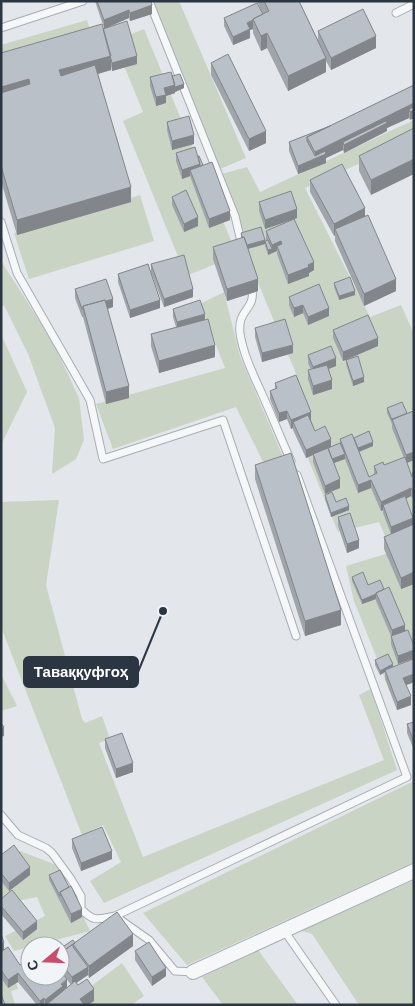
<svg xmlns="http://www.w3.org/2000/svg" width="415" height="1006" font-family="Arial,sans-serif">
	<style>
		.green { fill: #cad4c4 }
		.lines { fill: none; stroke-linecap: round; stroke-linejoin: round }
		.lane-casing { stroke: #a8aeb4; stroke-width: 9 }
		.street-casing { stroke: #a8aeb4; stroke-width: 16 }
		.lane { stroke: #f5f7f9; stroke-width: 7 }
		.street { stroke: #f5f7f9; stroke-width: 14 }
		.wall { fill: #a0a5ab }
		.shaded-wall { fill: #82868b }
		.building { fill: #bac0c7; stroke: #82868b }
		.leader { fill: none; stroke: #2b3642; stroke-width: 2 }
		.callout-dot { fill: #2b3642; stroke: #f2f5f8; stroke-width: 2 }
		.callout { fill: #2b3642; stroke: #2b3642; stroke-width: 2 }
		.callout-label { font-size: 15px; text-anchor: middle; font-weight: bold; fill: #fff }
	</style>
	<rect width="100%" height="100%" fill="#e3e6ea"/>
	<path class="green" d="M152 1H179L246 158 220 169Z
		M87 20 93 38 1 66V45Z
		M144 29 237 255 186 276 123 121 143 112 114 41Z
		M414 120V139L305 188 370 317 401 305 414 334V683L390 691 354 601 346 566 392 552 379 522 338 532 278 385 297 376 246 254 222 174 247 167 260 192Z
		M140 195 154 241 29 279 14 233Z
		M1 261 53 342 79 398 84 440 76 459 52 474 55 428 28 354 4 305 1 308Z
		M224 292 240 356 284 459 265 466 236 407 113 449 96 404 225 368 200 304Z
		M1 334 27 392 1 445Z
		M59 500 46 585 82 719 85 723 102 716 110 739 99 743 143 857 384 760 359 695 371 689 397 770 104 903 90 881 121 862 103 825 82 835 1 627V502Z
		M1 674 17 706 1 711Z
		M414 781V862L187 965 143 913Z
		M20 851 59 866 90 931 14 951 5 936 45 916 37 897 2 904 1 903V862Z
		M414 880V1005H359L312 934 299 930Z
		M5 947 18 989 11 991 15 1005H1V949Z
		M258 950 298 1005H223L202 977Z
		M122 963 144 996 131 1005H72L70 1002Z"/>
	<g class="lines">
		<g class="lane-casing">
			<path id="lane" d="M149 1 235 216 242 246
				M396 13 414 4
				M1 28 83 1
				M1 222 17 273 90 400 103 459 223 420 296 636
				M251 284C258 311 237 307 240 333 243 354 253 374 262 394 272 416 281 439 291 461
				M1 815 18 835 46 848 52 853 71 879 81 896V909C95 923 98 919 115 916L149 940 175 971 193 972
				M115 916 407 777 297 475
				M283 929 336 1005"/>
		</g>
		<g class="street-casing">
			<path id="street" d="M193 972 414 871"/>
		</g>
		<use href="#lane" class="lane"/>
		<use href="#street" class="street"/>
	</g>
	<path class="wall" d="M95 1H151L152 14 130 21 129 18 105 28 137 64 112 71 111 66V70L98 74 131 202 17 235 1 181V53L104 28Z
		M257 1H299L318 40V31L376 48 331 70 326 61V72L288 91 267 48 261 51 253 33V29L250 30V38L233 45 224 26V18L263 14Z
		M211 63 266 143 249 151 211 75Z
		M172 76 184 88 175 92V93L166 96V103L156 106 150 86V77Z
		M414 85 410 120 409 118 387 128V131L344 153 343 150 326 158V163L298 174 289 151V142L330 126Z
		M167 122 194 144 172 150 167 130Z
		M414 128 371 195 359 171V156Z
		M176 153 198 156 230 220 209 228 190 176 182 179 176 161Z
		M310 180 365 216 396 291 364 306 335 241V235L334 236 310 192Z
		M172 197 198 226 184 232 172 205Z
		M259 202 297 218 265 229 259 211Z
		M294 219 314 270 309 273V276L288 284 277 254V251L268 255 265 246V241H266V231Z
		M241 233 265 244 248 249 258 291 227 301 213 259V247L241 238Z
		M151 264 193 297 164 307 151 272Z
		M118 274 160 308 130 318 118 282Z
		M334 283 355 295 339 300 334 287Z
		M75 289 113 307 108 309 129 398 106 404 83 317H82L75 298Z
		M289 297 329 316 308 325 303 313 294 317 289 305Z
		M173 309 205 320 215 357 159 373 151 346V334L176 327 173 317Z
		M255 328 293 353 262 362 255 337Z
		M333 330 378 346 343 361 333 338Z
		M308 355 336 366 329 369 332 389 313 395 308 379V370H311L308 363Z
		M346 360 364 382 353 386 346 364Z
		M275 383 311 420 315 431 331 447 340 443V439L354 438 373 446 359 452 369 477 374 475V466L384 465 404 458 392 428V424L387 413V408L407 413 414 411V460L407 463 412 477V473L414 472 413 499 411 496 406 499 413 524H414V584L401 589 384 549V537L391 534 383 513V510L381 511 371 488 358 493 345 459 334 463 340 488 325 494 313 462V455L306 458 293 430V428L291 429 287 419 279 422 270 399V391L275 389Z
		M255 465 341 625 305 636 255 479Z
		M325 495 336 502 349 510 331 517 325 499Z
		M338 517 359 548 347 553 338 526Z
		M352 577 368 585 384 589 414 646V658L398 664 391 644V636L376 601V599L362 604 352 581Z
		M375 660 393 667 414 663V682L406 685 411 705 397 710 385 679V672L380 675 375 665Z
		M414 722V750L407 733V724Z
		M105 739 133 772 116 778 105 748Z
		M72 839 112 859 81 871 72 848Z
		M1 855 30 875 9 891 1 881Z
		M49 875 82 917 71 923 49 880Z
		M1 899 37 929 23 940 1 914Z
		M1 933 4 950 30 976 67 988 71 985 60 970V954L61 953V948L75 943 133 946 89 978 88 975 76 983 94 1001 88 1005H37L18 982 8 988 1 978Z
		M135 951 166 976 152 986 135 960Z"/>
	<path class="shaded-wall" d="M152 5V14L130 21V13Z
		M129 10V18L104 29V20Z
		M253 20V29L250 30V38L233 45V37L247 23Z
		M267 33V48L261 51V36Z
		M376 36V48L331 70V58Z
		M111 56V70L59 85V70Z
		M137 56V64L112 71V63Z
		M326 58V72L288 91V76Z
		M29 79V94L1 102V87Z
		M184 84V88L175 92V93L166 96V103L156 106V97L164 88 175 85Z
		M414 103V118L410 120V112L409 109V118L387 128V131L344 153V145L343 142V150L326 158V163L298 174V166L315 159V152Z
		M266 131V143L249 151V139Z
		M194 135V144L172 150V141Z
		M414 159V174L371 195V180Z
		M200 164V173L190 170V179V172V176L182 179V170Z
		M131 187V202L17 235V220Z
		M365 208V220L335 229V235L334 236V224Z
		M297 209V218L265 229V220Z
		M230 211V220L209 228V219Z
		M198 217V226L184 232V224Z
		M265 240V244L244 250V246Z
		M281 241V249L277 246V251L272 253V245Z
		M272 249V253L268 255V250Z
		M314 262V270L309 273V276L288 284V275Z
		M258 279V291L227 301V289Z
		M396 279V291L364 306V294Z
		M193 289V297L164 307V299Z
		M355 291V295L339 300V296Z
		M113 299V307L85 316 83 308Z
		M160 300V308L130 318V310Z
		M303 305V313L294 317V308Z
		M329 308V316L308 325V317Z
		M205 314V322L177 331V322Z
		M378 338V346L343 361V352Z
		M215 345V357L159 373V361Z
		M293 345V353L262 362V353Z
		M336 358V366L313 375V367Z
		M364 377V382L353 386V381Z
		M332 380V389L313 395V386Z
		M129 386V398L106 404V392Z
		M287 411V419L279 422V413Z
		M311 412V420L295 427 293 422V428L291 429V420Z
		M331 439V447L306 458V450Z
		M373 442V446L356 453V449Z
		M414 452V460L406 463V455Z
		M345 454V459L331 464V460Z
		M340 479V488L325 494V486Z
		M371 480V488L358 493V485Z
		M411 488V496L385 509 383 505V510L381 511V502Z
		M349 506V510L331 517V513Z
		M413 518V527L391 535V527Z
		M359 540V548L347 553V544Z
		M414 572V584L401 589V578Z
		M376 594V599L362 604V600Z
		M341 610V625L305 636V621Z
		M405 625V633L392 639V630Z
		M414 650V658L398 664V656Z
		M393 664V669L385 670V672L380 675V671Z
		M414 674V682L403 686V678Z
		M411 696V705L397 710V702Z
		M4 727V736L1 737V729Z
		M133 763V772L116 778V769Z
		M112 851V859L81 871V863Z
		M30 867V875L9 891V883Z
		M82 909V917L71 923V914Z
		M37 921V929L23 940V932Z
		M133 934V946L89 978V966Z
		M1 943H4V951L1 952Z
		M88 967V975L72 986V977Z
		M166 968V976L152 986V977Z
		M18 973V982L8 988V980Z
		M67 979V988L49 1005H45V1000Z
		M94 989V1001L88 1005H80V999Z
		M44 998V1005H40V1001Z"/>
	<path class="building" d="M97 1H151L152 5 130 13 129 10 104 20Z
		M264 1H299L326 58 288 76 267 33 261 36 253 19 269 11Z
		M257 3 263 14 253 19V20L247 23 250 29 233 37 224 18Z
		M363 9 376 36 331 58 318 31Z
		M127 21 137 56 112 63 103 29Z
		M102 24 111 56 59 70 61 76 95 65 131 187 17 220 1 166V93L30 84 29 79 1 87V53Z
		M228 54 266 131 249 139 211 63Z
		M171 72 175 85 164 88 166 95 156 97 150 77Z
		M180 74 184 84 175 87 172 76Z
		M414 85V103L315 152 307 137Z
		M414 107V110L410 112 409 109Z
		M189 116 194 135 172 141 167 122Z
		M386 121 387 123 344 145 343 142Z
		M330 126 307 137V141L315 156 325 151 326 154 298 166 289 142Z
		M414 128V159L371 180 359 156Z
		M195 147 200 164 182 170 176 153Z
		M198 156H199L203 165 200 166Z
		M212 162 230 211 209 219 190 170Z
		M342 164 365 208 334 224 310 180Z
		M186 190 198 217 184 224 172 197Z
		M291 191 297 209 265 220 259 202Z
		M368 215 396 279 364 294 335 229Z
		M294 219 314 262 308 265 309 267 288 275 277 246 282 244 281 241 272 245 266 231Z
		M261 227 265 240 247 245 244 237H242L241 233Z
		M244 237 258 279 227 289 213 247Z
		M268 240 272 249 268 250 265 241Z
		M184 255 193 289 164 299 151 264Z
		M148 264 160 300 130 310 118 274Z
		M350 277 355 291 339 296 334 283Z
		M106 279 113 299 106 301 105 300 83 306V309H82L75 289Z
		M319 284 329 308 308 317 303 305 294 308 289 297Z
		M105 300 129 386 106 392 83 306Z
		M200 300 205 314 177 322 173 309Z
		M368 315 378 338 343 352 333 330Z
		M208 319 215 345 159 361 151 334Z
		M285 319 293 345 262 353 255 328Z
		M331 346 336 358 313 367 308 355Z
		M358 356 364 377 353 381 346 360Z
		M327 365 332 380 313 386 308 370Z
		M296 375 311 412 291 420 287 411 279 413 270 391 277 388 275 383Z
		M402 402 407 413 392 420 387 408Z
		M414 411V452L406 455 392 419Z
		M308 415 315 431 325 426 331 439 306 450 293 422Z
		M369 431 373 442 358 448 354 438Z
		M352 434 369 477 377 473 374 466 383 462 384 465 405 457 412 477 414 476 412 473 414 472V490L413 491 411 488 381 502 371 480 358 485 340 439Z
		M340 443 345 454 332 459 328 448Z
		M328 448 340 479 325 486 313 454Z
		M291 453 341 610 305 621 255 465Z
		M332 492 336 502 346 498 349 506 331 513 325 495Z
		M405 496 413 518 391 527 383 505Z
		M350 513 359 540 347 544 338 517Z
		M414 524V572L401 578 384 537Z
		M363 572 368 585 380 580 384 589 376 593V594L362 600 352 577Z
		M389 587 405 625 392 630 376 593Z
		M408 630 414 646V650L398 656 391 636Z
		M388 654 393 664 380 671 375 660Z
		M413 659 414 663V674L403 678 411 696 397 702 385 670Z
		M414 722V742L407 724Z
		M1 723 4 727 1 729Z
		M122 733 133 763 116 769 105 739Z
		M102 827 112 851 81 863 72 839Z
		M14 845 30 867 9 883 1 873V855Z
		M60 870 69 887 60 892V896L49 875Z
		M71 886 82 909 71 914 60 892Z
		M12 890 37 921 23 932 1 906V899Z
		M117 912 133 934 89 966 73 944Z
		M1 933 4 943H1Z
		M73 940 75 943 73 945V944L63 951 61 948Z
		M149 942 166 968 152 977 135 951Z
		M73 944V947L88 967 72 977 60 962V954Z
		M8 947 20 965 29 958 30 959V976H60V971L67 979 61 984 63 986 45 1000 44 998 40 1001 18 973 8 980 1 970V952Z
		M87 979 94 989 80 999 84 1005H46L75 981 78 985Z
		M1 994 5 1005H1Z"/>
	<path class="leader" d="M163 611L138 672"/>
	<circle class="callout-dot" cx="163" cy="611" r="5"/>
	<rect class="callout" x="24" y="657" width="114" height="30" rx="5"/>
	<g class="callout-label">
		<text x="81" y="677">Таваққуфгоҳ</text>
	</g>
	<rect width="415" height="1006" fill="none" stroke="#2b3642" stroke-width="5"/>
	<g transform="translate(45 961) rotate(251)"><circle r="24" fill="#f2f5f8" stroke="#a2a9af"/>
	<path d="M0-4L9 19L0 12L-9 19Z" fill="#c94e6c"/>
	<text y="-8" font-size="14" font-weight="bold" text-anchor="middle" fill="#2b3642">С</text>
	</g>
</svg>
